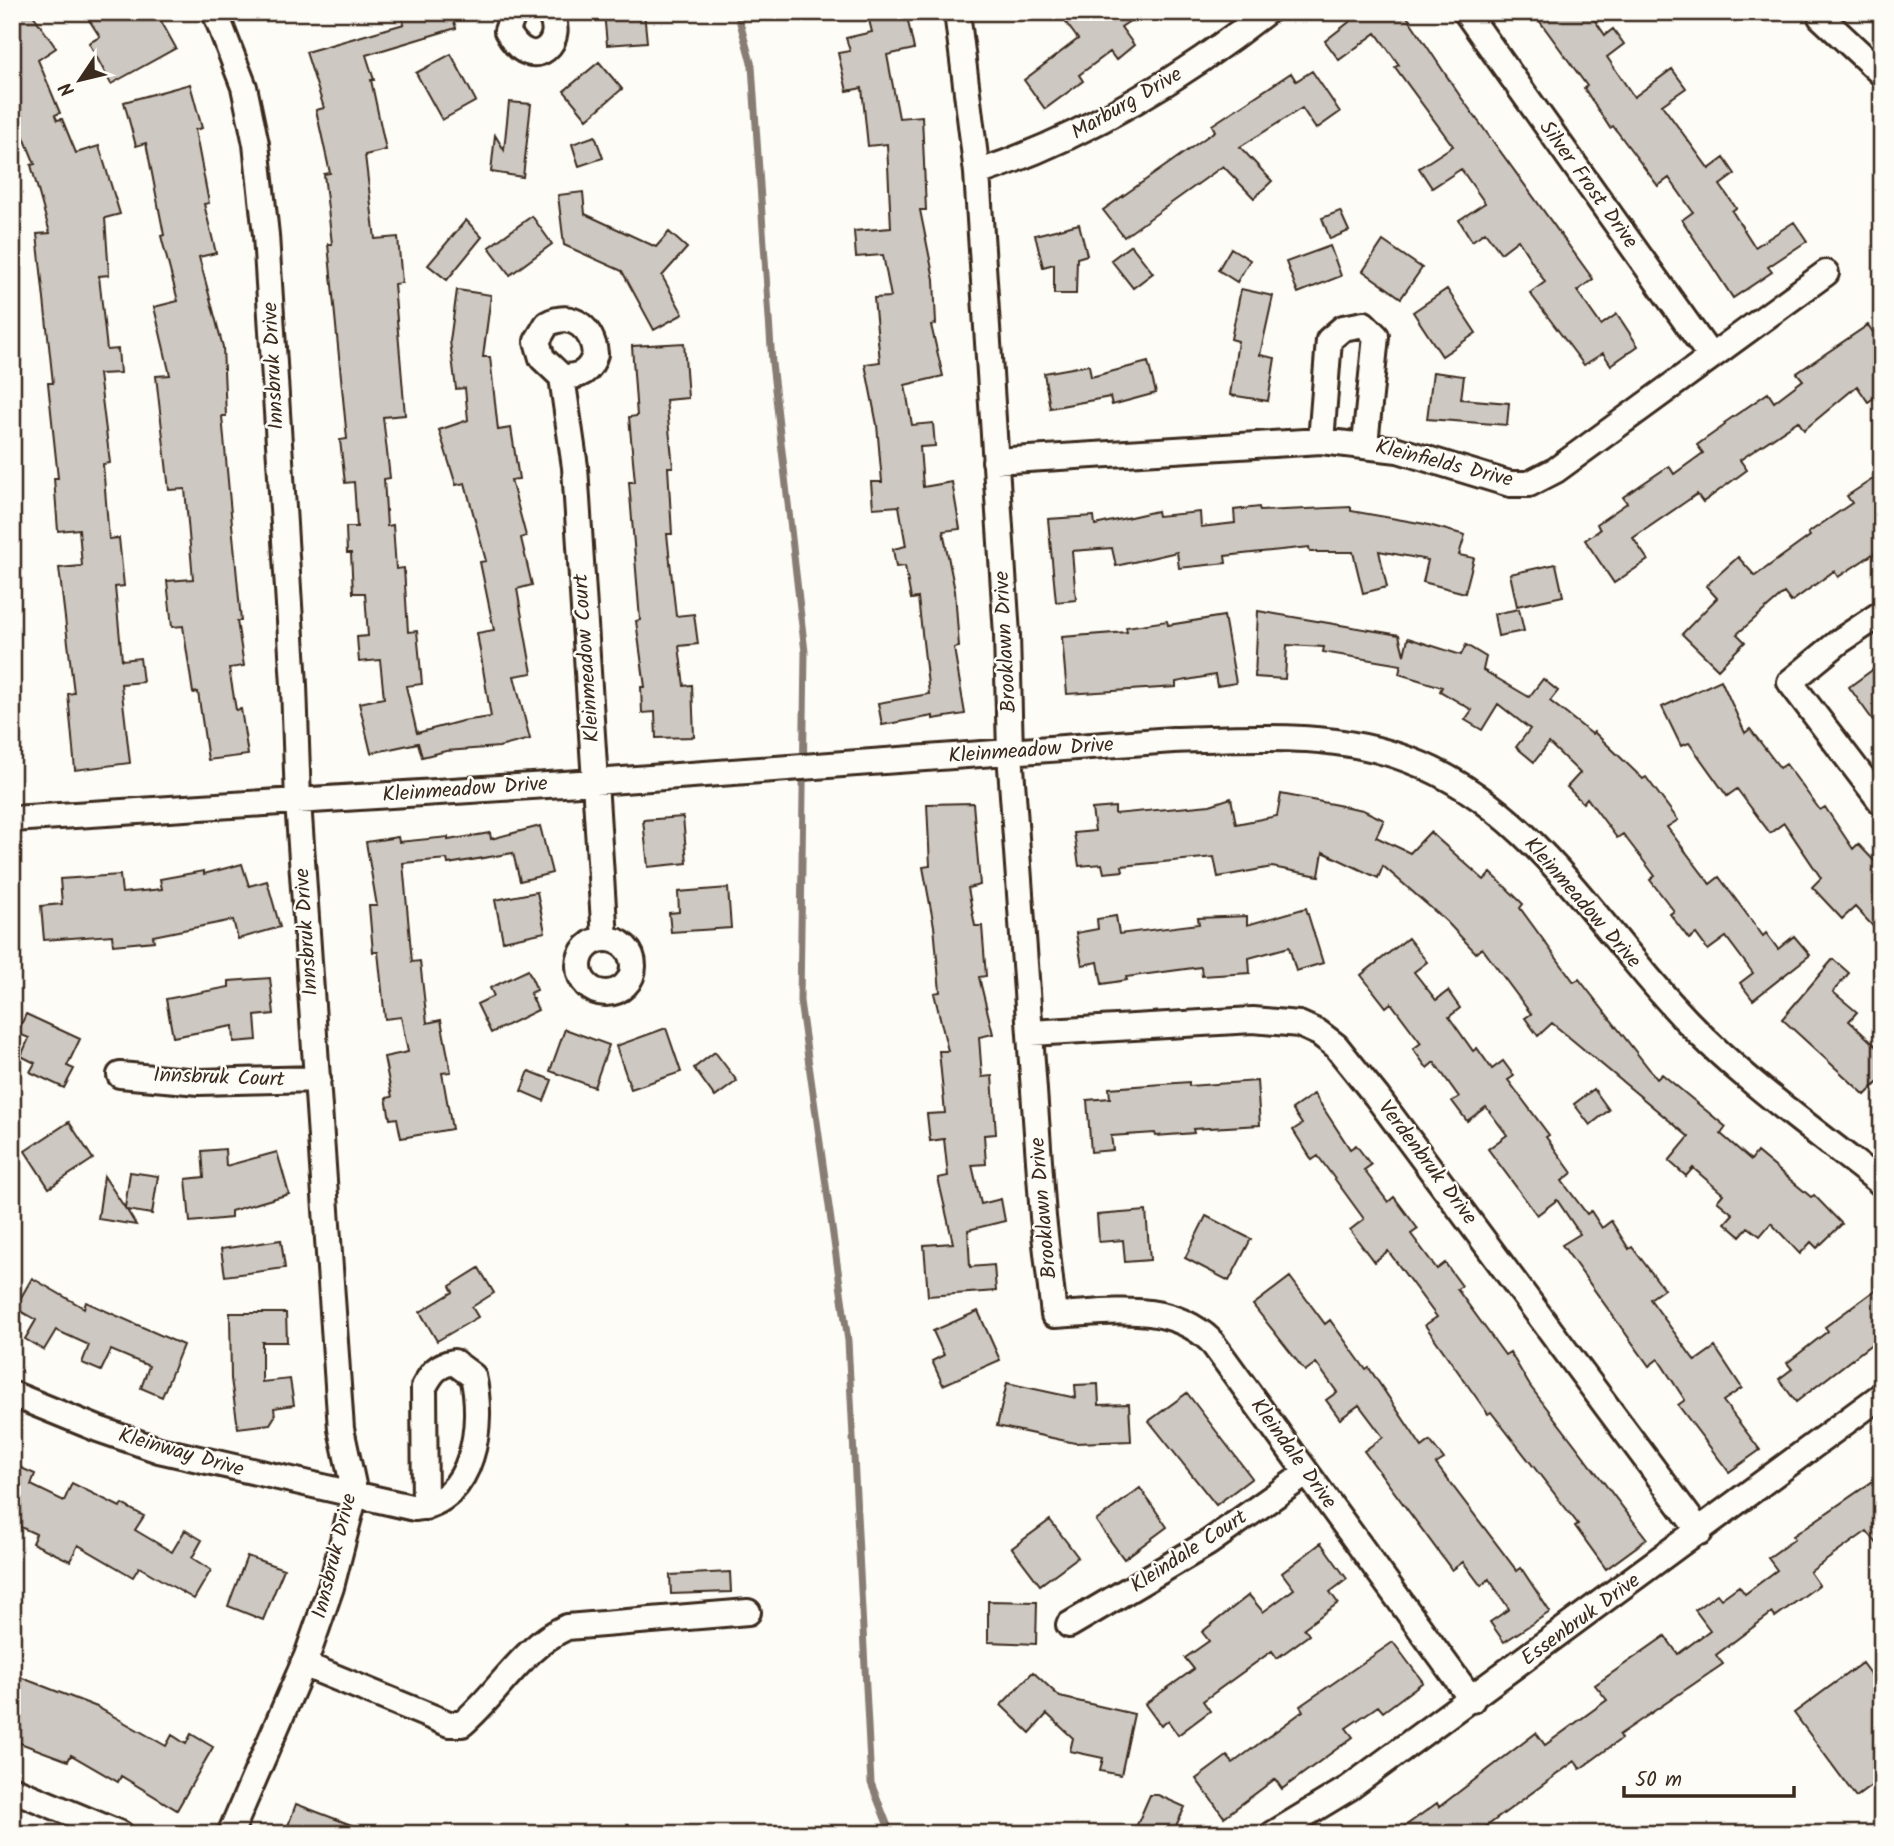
<svg xmlns="http://www.w3.org/2000/svg" width="1894" height="1846" font-family="Kalam,sans-serif">
	<style>
		.lines { fill: none; stroke-linecap: round; stroke-linejoin: round }
		.stream { stroke: #887d74; stroke-width: 7 }
		.building { fill: #cdc8c2; stroke: #3b2a1e; stroke-width: 2 }
		.minor-casing { stroke: #3b2a1e; stroke-width: 30 }
		.minor { stroke: #fdfcf7; stroke-width: 24 }
		.labels { text-anchor: middle; dominant-baseline: central; stroke-width: 5; stroke-linejoin: round; paint-order: stroke }
		.street-label { font-size: 21px; fill: #3b2a1e; stroke: #fdfcf7 }
	</style>
	<rect width="100%" height="100%" fill="#fdfcf7"/>
	<filter id="ink" filterUnits="userSpaceOnUse"><feTurbulence type="fractalNoise" baseFrequency=".0143" numOctaves="2"/><feDisplacementMap in="SourceGraphic" scale="14" xChannelSelector="R" yChannelSelector="G"/><feConvolveMatrix kernelMatrix="1 2 1 2 8 2 1 2 1" color-interpolation-filters="sRGB"/></filter>
	<g filter="url(#ink)">
		<g class="lines">
			<path class="stream" d="M737 12 752 66 772 363 805 652 800 1001 848 1341 871 1783 891 1834"/>
		</g>
		<path class="building" d="M27 12H31L56 48 38 60 60 113 55 115 57 120 62 119 76 153 99 146 120 214 105 218 109 275 99 276 107 350 118 349 120 373 99 374 110 463 103 464 109 539 119 538 124 586 115 587 122 660 140 658 143 682 121 684 130 763 75 770 68 694 74 693 59 568 82 566 79 529 58 531 54 478H58L48 383H53L37 234 50 233 31 165 35 164 12 108V22Z
			M84 12H156L176 48 111 84 89 43 100 37Z
			M401 12H451L456 28 366 55 374 80H371L386 150 365 155 375 239 398 237 402 283 394 284 405 415 383 417 390 478 384 479 387 526 393 525 396 569 404 568 408 632 417 631 422 684 406 686 417 733 462 721 491 717 477 633 494 630 480 562 486 561 465 483 456 485 439 430 468 420 465 388 456 389 450 341 457 290 491 295 483 357H490L498 430 511 428 519 479 511 480 526 536 521 538 532 585 517 589 532 673 514 676 530 739 499 747 446 751 422 757 418 743 371 753 359 703 384 698 380 660 359 662 357 637 368 636 365 593H353L351 553H347L346 527H357L354 482 345 483 340 440 347 439 328 244H332L324 174 330 173 316 110 324 108 306 52 404 24Z
			M604 12H644L647 42 607 45Z
			M867 12H906L914 49 887 55 899 118 922 116 926 210H920L934 279 936 324 931 325 943 376 905 385 912 425 933 423 935 446 920 447 923 487 952 482 960 529 943 531 955 591 959 647 954 648 965 714 933 719V716L882 725 878 703 929 694 918 598 911 599 905 566 896 567 893 549 906 546 899 506 873 508 871 482H882L877 425 865 364 880 362 874 298 891 297 883 255 856 257 854 231 891 228 887 144 868 146 862 88 847 91 838 53 850 51 846 38 872 32Z
			M1058 12H1143L1121 27 1134 45 1116 60 1110 52 1079 75 1083 81 1045 109 1024 80 1078 39Z
			M1362 12H1404L1460 96 1593 279 1577 291 1601 325 1617 314 1638 346 1611 365 1603 353 1584 365 1530 293 1545 282 1518 240 1501 253 1485 232 1472 241 1459 220 1485 203 1461 169 1432 188 1419 168 1453 146 1395 67 1399 65 1376 33 1339 60 1325 41Z
			M1533 12H1589L1605 35 1613 29 1624 44 1607 57 1634 97 1672 69 1686 88 1662 105 1709 169 1724 158 1735 174 1720 185 1736 208 1732 211 1755 247 1794 222 1807 241 1768 267 1772 272 1733 298 1682 220 1693 212 1669 178 1658 186 1613 126 1610 128 1584 88 1587 86Z
			M451 54 476 101 442 120 416 73Z
			M599 62 622 89 587 119 564 91Z
			M1312 71 1340 112 1316 129 1302 108 1240 147 1272 181 1254 198 1223 166 1124 237 1103 210 1215 131 1212 125 1250 100 1291 73 1296 81Z
			M190 84 202 128 195 130 209 203 204 204 216 253 199 257 223 347 226 416H222L241 621H237L244 666 229 668 236 710 241 709 248 755 208 760 198 692 193 693 183 626 172 627 167 581 193 579 185 489 169 490 156 376 170 375 154 307 178 301 161 236 164 235 146 143 136 146 124 102Z
			M509 102 531 104 523 177 491 172 495 135 504 150Z
			M595 136 603 158 579 166 572 144Z
			M583 192 585 214 656 247 669 232 687 248 662 276 683 314 654 330 622 271 564 245 558 195Z
			M1340 211 1349 231 1330 239 1322 218Z
			M532 216 552 244 510 275 489 247Z
			M466 220 482 237 447 280 428 265Z
			M1079 224 1087 255 1077 258 1076 294H1054V264L1043 267 1035 235Z
			M1383 241 1422 268 1401 298 1363 271Z
			M1131 245 1153 273 1133 288 1111 260Z
			M1330 246 1341 276 1298 293 1286 262Z
			M1231 248 1250 260 1237 282 1218 270Z
			M1241 289 1273 296 1260 355 1275 358 1268 401 1230 395 1238 341 1231 339Z
			M1447 289 1476 333 1442 356 1413 312Z
			M1868 325 1882 345V392L1868 402 1857 386 1804 430 1798 421 1740 460 1747 470 1703 502 1697 494 1633 538 1648 560 1614 583 1585 540 1600 530 1597 524 1627 503 1623 497 1669 466 1674 474 1703 453 1697 445 1725 425 1724 423 1768 393 1774 402 1803 380 1797 373Z
			M684 343 688 398 666 400 673 467H668L672 534H667L676 616 694 614 698 644 679 646 684 686 692 685 694 737 656 738 655 712 642 713 641 687H645L636 621 640 620 629 482H635L629 417 637 416 632 346Z
			M1148 362 1156 393 1112 405 1110 397 1050 408 1044 373 1089 365 1091 377Z
			M1433 372 1464 376 1461 399 1509 403 1507 425 1427 419Z
			M1882 473V548L1838 577 1834 571 1791 602 1784 593 1737 634 1745 642 1718 669 1682 634 1717 598 1706 586 1738 557 1755 576 1810 536 1808 533 1852 503 1847 496Z
			M1259 507 1260 511 1351 507V511L1425 524 1465 535 1459 555 1474 558 1465 593 1423 582 1428 560 1379 551 1387 587 1363 593 1353 552H1310L1309 547 1225 556 1226 563 1179 568 1177 552 1116 566 1112 548 1072 551 1076 600 1056 602 1048 519 1094 516 1095 525 1157 511 1158 516 1200 512 1201 527 1235 523 1234 510Z
			M1556 564 1563 596 1517 606 1510 574Z
			M1519 609 1524 631 1498 636 1494 614Z
			M1258 611 1399 635 1404 655 1408 638 1461 655 1466 645 1486 657 1483 670 1529 697 1543 679 1558 691 1550 701 1592 734 1594 732 1643 779 1646 777 1678 820 1667 827 1710 884 1719 877 1763 936 1766 933 1778 949 1794 936 1810 955 1753 1000 1740 983 1753 973 1726 937 1708 950 1696 934 1689 939 1670 914 1674 911 1650 880 1655 876 1623 834 1617 838 1587 798 1583 803 1567 787 1580 773 1549 743 1534 762 1516 747 1530 729 1498 704 1482 730 1465 720 1472 710 1440 691 1442 687 1399 674 1401 665 1323 652 1324 647 1287 645 1285 679 1255 677Z
			M1224 616 1236 683 1217 686 1215 675 1176 682V687L1067 694 1062 637 1127 632 1126 627 1167 621 1168 625Z
			M1882 663V733L1849 687Z
			M1721 680 1745 733 1750 729 1780 768 1786 764 1820 810 1825 807 1853 849 1858 844 1882 869V936L1855 907 1842 919 1812 887 1821 878 1784 823 1770 833 1737 789 1727 796 1689 743 1681 746 1662 707Z
			M1281 794 1363 810 1384 820 1376 837 1410 853 1430 832 1484 880 1491 873 1523 904 1520 908 1574 982 1579 979 1657 1079 1662 1074 1726 1127 1721 1134 1751 1160 1757 1152 1811 1197 1814 1195 1842 1224 1817 1248 1811 1242 1800 1254 1771 1223 1760 1236 1748 1227 1740 1236 1725 1223 1733 1214 1717 1201 1723 1194 1693 1168 1686 1176 1669 1161 1689 1137 1552 1023 1538 1036 1525 1018 1531 1014 1482 948 1476 953 1446 921 1383 866 1378 878 1323 852 1319 876 1272 867 1218 877 1214 857 1122 866 1123 871 1104 873 1102 864 1079 866 1074 833 1095 831 1092 809 1115 807V814L1210 805 1231 798 1236 824 1277 816Z
			M973 803 980 885 968 888 975 926H982L986 976 979 977 993 1034 979 1037 982 1077 992 1076 996 1134 984 1135 986 1164 972 1165 981 1204 1001 1199 1005 1221 968 1230 970 1267 994 1265 996 1291 928 1296 924 1245 953 1243 938 1178 948 1176 944 1139 930 1141 927 1114 945 1113 939 1051H948L934 993 940 992 934 926 923 867 930 866 927 804Z
			M683 817 687 863 648 867 643 820Z
			M540 826 552 873 520 881 513 853 448 864 447 859 403 863 412 962 420 961 427 1023 441 1020 451 1072 442 1073 452 1129 401 1138 397 1118 390 1119 386 1098 392 1097 384 1057 408 1052 401 1017 385 1019 378 952H373L369 906H377L366 842 398 837 399 842 448 837V840L490 833 491 839Z
			M242 864 249 886 267 881 280 927 238 939 233 920 153 936 154 941 113 945 112 935 44 940 41 906 62 904 60 879 120 875 122 893 162 889 160 879 204 871V874Z
			M728 888 731 928 671 932 669 913 679 912 678 892Z
			M537 892 545 932 503 941 495 900Z
			M1306 908 1323 963 1296 971 1289 947 1249 958 1250 973 1202 976 1201 967 1126 977 1127 980 1102 984 1098 962 1082 965 1076 933 1098 929 1097 919 1116 916 1119 934 1199 924 1198 918 1247 916V925Z
			M1408 938 1427 962 1414 972 1436 1000 1448 991 1460 1008 1449 1017 1473 1051 1477 1048 1492 1069 1503 1061 1514 1076 1508 1080 1549 1135 1546 1137 1572 1173 1562 1181 1587 1214 1591 1211 1602 1228 1611 1221 1629 1249 1632 1247 1664 1289 1650 1299 1695 1361 1715 1347 1742 1388 1723 1401 1760 1450 1729 1472 1678 1405 1685 1400 1658 1359 1649 1366 1562 1245 1580 1234 1557 1200 1537 1215 1488 1149 1507 1135 1486 1107 1467 1121 1452 1101 1459 1097 1434 1062 1427 1068 1413 1049 1421 1043 1391 1003 1386 1007 1361 975Z
			M1833 959 1849 973 1833 992 1857 1012 1849 1021 1882 1052V1078L1865 1095 1782 1019Z
			M528 970 537 990 530 993 538 1010 491 1033 477 1004 494 996 490 988Z
			M270 978 274 1014 255 1016 257 1040 234 1042 233 1026 173 1037 166 999 229 987V981Z
			M26 1014 80 1039 67 1066 74 1069 64 1088 30 1072 35 1063 21 1056 29 1038 17 1033Z
			M666 1028 681 1072 631 1089 616 1046Z
			M565 1029 609 1045 594 1087 550 1071Z
			M715 1052 737 1081 715 1097 694 1068Z
			M529 1071 552 1080 544 1101 521 1091Z
			M1257 1081 1260 1125 1193 1129 1194 1133 1156 1136 1155 1133 1111 1136 1113 1150 1091 1152 1087 1100 1110 1098 1109 1088 1189 1082V1086Z
			M1594 1089 1609 1110 1590 1125 1574 1104Z
			M1314 1094 1350 1149 1356 1145 1371 1165 1364 1170 1388 1202 1394 1197 1418 1229 1411 1234 1437 1269 1445 1263 1462 1286 1457 1289 1505 1355 1510 1352 1530 1386 1647 1539 1606 1569 1575 1526 1578 1524 1491 1412 1488 1414 1425 1325 1437 1317 1388 1251 1374 1262 1350 1230 1364 1219 1318 1156 1312 1160 1293 1130 1302 1124 1292 1109Z
			M69 1122 93 1159 49 1188 25 1151Z
			M225 1149 226 1166 277 1152 289 1194 231 1211V1218L190 1222 186 1179 204 1177 202 1151Z
			M130 1172 158 1176 152 1214 127 1210 136 1225 98 1219 104 1176 125 1208Z
			M1146 1211 1150 1260 1125 1262 1123 1240 1099 1242 1097 1215Z
			M1206 1216 1251 1239 1229 1281 1185 1258Z
			M281 1240 285 1268 225 1276 221 1249Z
			M479 1268 494 1293 472 1307 478 1317 437 1341 420 1312 453 1292 450 1286Z
			M1290 1277 1325 1324 1330 1320 1366 1370 1369 1368 1422 1447 1430 1441 1444 1459 1436 1464 1517 1571 1521 1568 1550 1612 1504 1642 1490 1622 1509 1609 1489 1579 1481 1586 1463 1562 1452 1570 1364 1451 1383 1437 1359 1405 1340 1419 1326 1400 1337 1392 1316 1363 1305 1371 1253 1305Z
			M32 1278 84 1308 86 1302 183 1345 162 1397 141 1388 149 1366 111 1350 101 1371 82 1363 89 1345 56 1330 44 1350 25 1339 36 1320 15 1308Z
			M1882 1285V1336L1796 1402 1779 1379 1792 1369 1787 1363 1828 1331 1825 1327Z
			M978 1311 1000 1360 943 1385 932 1361 944 1355 933 1331Z
			M230 1313H286L287 1342H262V1382L290 1379 294 1405 274 1408 275 1416 270 1424 238 1428 231 1379Z
			M1007 1383 1076 1398 1075 1385 1098 1384 1099 1405 1129 1404 1131 1441 1075 1443 997 1426Z
			M1187 1393 1252 1478 1216 1505 1149 1421Z
			M12 1464 35 1474 31 1485 64 1501 72 1483 120 1507 122 1504 144 1516 135 1530 172 1552 185 1530 202 1540 192 1558 211 1570 194 1599 139 1567 133 1577 78 1545 70 1561 32 1543 36 1534 14 1524 12 1527Z
			M1882 1475V1550L1867 1531 1810 1572 1819 1585 1775 1617 1772 1613 1716 1655 1723 1664 1619 1735 1621 1739 1580 1769 1575 1761 1476 1834H1394L1437 1803 1439 1807 1536 1733 1545 1745 1607 1700 1595 1685 1665 1636 1678 1654 1710 1630 1695 1610 1717 1594 1721 1599 1739 1586 1745 1594 1777 1570 1768 1558 1795 1539 1793 1536Z
			M1140 1488 1167 1527 1124 1559 1096 1521Z
			M1050 1520 1078 1557 1040 1585 1012 1548Z
			M1321 1543 1347 1579 1330 1592 1338 1603 1304 1628 1309 1635 1277 1658 1272 1651 1203 1701 1210 1711 1178 1735 1168 1721 1161 1726 1145 1704 1194 1669 1185 1658 1209 1641 1202 1632 1249 1595 1263 1612 1294 1589 1282 1573Z
			M247 1556 284 1569 263 1620 228 1606Z
			M730 1572 731 1592 671 1594 670 1575Z
			M988 1601 1037 1602 1036 1644 988 1642Z
			M1393 1642 1423 1682 1383 1712 1378 1706 1346 1728 1353 1737 1282 1789 1275 1779 1224 1817 1196 1779 1227 1756 1233 1763 1303 1711 1300 1706Z
			M1862 1663 1882 1690V1778L1856 1797 1794 1713Z
			M1033 1672 1060 1697 1134 1714 1121 1775 1100 1771 1103 1758 1070 1751 1073 1738 1047 1714 1030 1733 1001 1705Z
			M12 1674 97 1707 166 1746 172 1735 186 1744 191 1734 213 1747 177 1810 121 1776 118 1782 71 1755 68 1761 12 1740Z
			M1150 1795H1158L1185 1807 1172 1834H1133Z
			M296 1804 370 1832V1834H285Z"/>
		<g class="lines">
			<g class="minor-casing">
				<path id="minor" d="M215 12 244 87 256 144 266 235 294 685 298 801 341 1429 355 1494 331 1587 307 1656 230 1834
					M514 12 507 31C533 80 571 36 547 12
					M957 12 977 173 1007 635 1010 753 1043 1217 1054 1315C1109 1313 1168 1300 1211 1341L1472 1700
					M1466 12 1711 357
					M1821 17 1882 74
					M977 173C1083 138 1178 81 1266 12
					M562 377C580 377 590 372 595 354 593 329 572 310 547 324L537 341 542 358 562 377 575 467 605 939
					M1321 441 1329 340 1343 328 1364 324 1376 336 1365 444
					M995 461 1321 441 1398 450 1510 484H1529L1556 470 1826 273
					M1882 613 1840 641 1790 682 1882 803
					M12 819 595 782 1173 740C1252 738 1334 731 1409 760 1531 805 1600 931 1687 1021 1745 1082 1816 1131 1882 1184
					M579 966a27 27 0 1 1 54 0a27 27 0 1 1-54 0Z
					M1031 1033 1253 1020 1299 1024 1319 1033 1336 1046 1377 1097 1700 1532
					M120 1075 199 1082 318 1079
					M12 1394 98 1429 159 1450 415 1508C475 1502 484 1422 473 1376L454 1362C437 1365 432 1372 424 1387L425 1507
					M1069 1625 1208 1543 1307 1473
					M303 1664 449 1724H462C499 1693 522 1647 567 1627L748 1612
					M12 1789 121 1834
					M1273 1834 1349 1788 1882 1395"/>
			</g>
			<use href="#minor" class="minor"/>
		</g>
	</g>
	<g class="labels">
		<g class="street-label">
			<text transform="translate(1127 104) rotate(-30)">Marburg Drive</text>
			<text transform="translate(1588 185) rotate(54)">Silver Frost Drive</text>
			<text transform="translate(274 366) rotate(-93)">Innsbruk Drive</text>
			<text transform="translate(1444 464) rotate(14)">Kleinfields Drive</text>
			<text transform="translate(1006 642) rotate(-93)">Brooklawn Drive</text>
			<text transform="translate(587 658) rotate(-94)">Kleinmeadow Court</text>
			<text transform="translate(1031 751) rotate(-4)">Kleinmeadow Drive</text>
			<text transform="translate(465 790) rotate(-4)">Kleinmeadow Drive</text>
			<text transform="translate(1582 903) rotate(49)">Kleinmeadow Drive</text>
			<text transform="translate(307 932) rotate(-94)">Innsbruk Drive</text>
			<text transform="translate(219 1078) rotate(2)">Innsbruk Court</text>
			<text transform="translate(1427 1163) rotate(53)">Verdenbruk Drive</text>
			<text transform="translate(1044 1208) rotate(-95)">Brooklawn Drive</text>
			<text transform="translate(181 1453) rotate(16)">Kleinway Drive</text>
			<text transform="translate(1293 1454) rotate(54)">Kleindale Drive</text>
			<text transform="translate(1189 1552) rotate(-33)">Kleindale Court</text>
			<text transform="translate(335 1556) rotate(-76)">Innsbruk Drive</text>
			<text transform="translate(1581 1620) rotate(-36)">Essenbruk Drive</text>
		</g>
	</g>
	<rect width="1894" height="1846" fill="none" stroke="#fdfcf7" stroke-width="42"/>
	<rect x="21" y="21" width="1852" height="1804" fill="none" stroke="#3b2a1e" stroke-width="2.5" filter="url(#ink)"/>
	<g transform="translate(80 80) rotate(235)" stroke="#fdfcf7" stroke-width="5" paint-order="stroke">
	<path d="M0-5L12 26L0 18L-12 26Z" fill="#3b2a1e"/>
	<text y="-10" font-size="19" font-weight="bold" text-anchor="middle" fill="#3b2a1e">N</text>
	</g>
	<path d="M1624 1786v10h170v-10" fill="none" stroke="#3b2a1e" stroke-width="3.5"/>
	<text x="1635" y="1786" font-size="21" fill="#3b2a1e" stroke="#fdfcf7" stroke-width="5" paint-order="stroke">50 m</text>
</svg>
